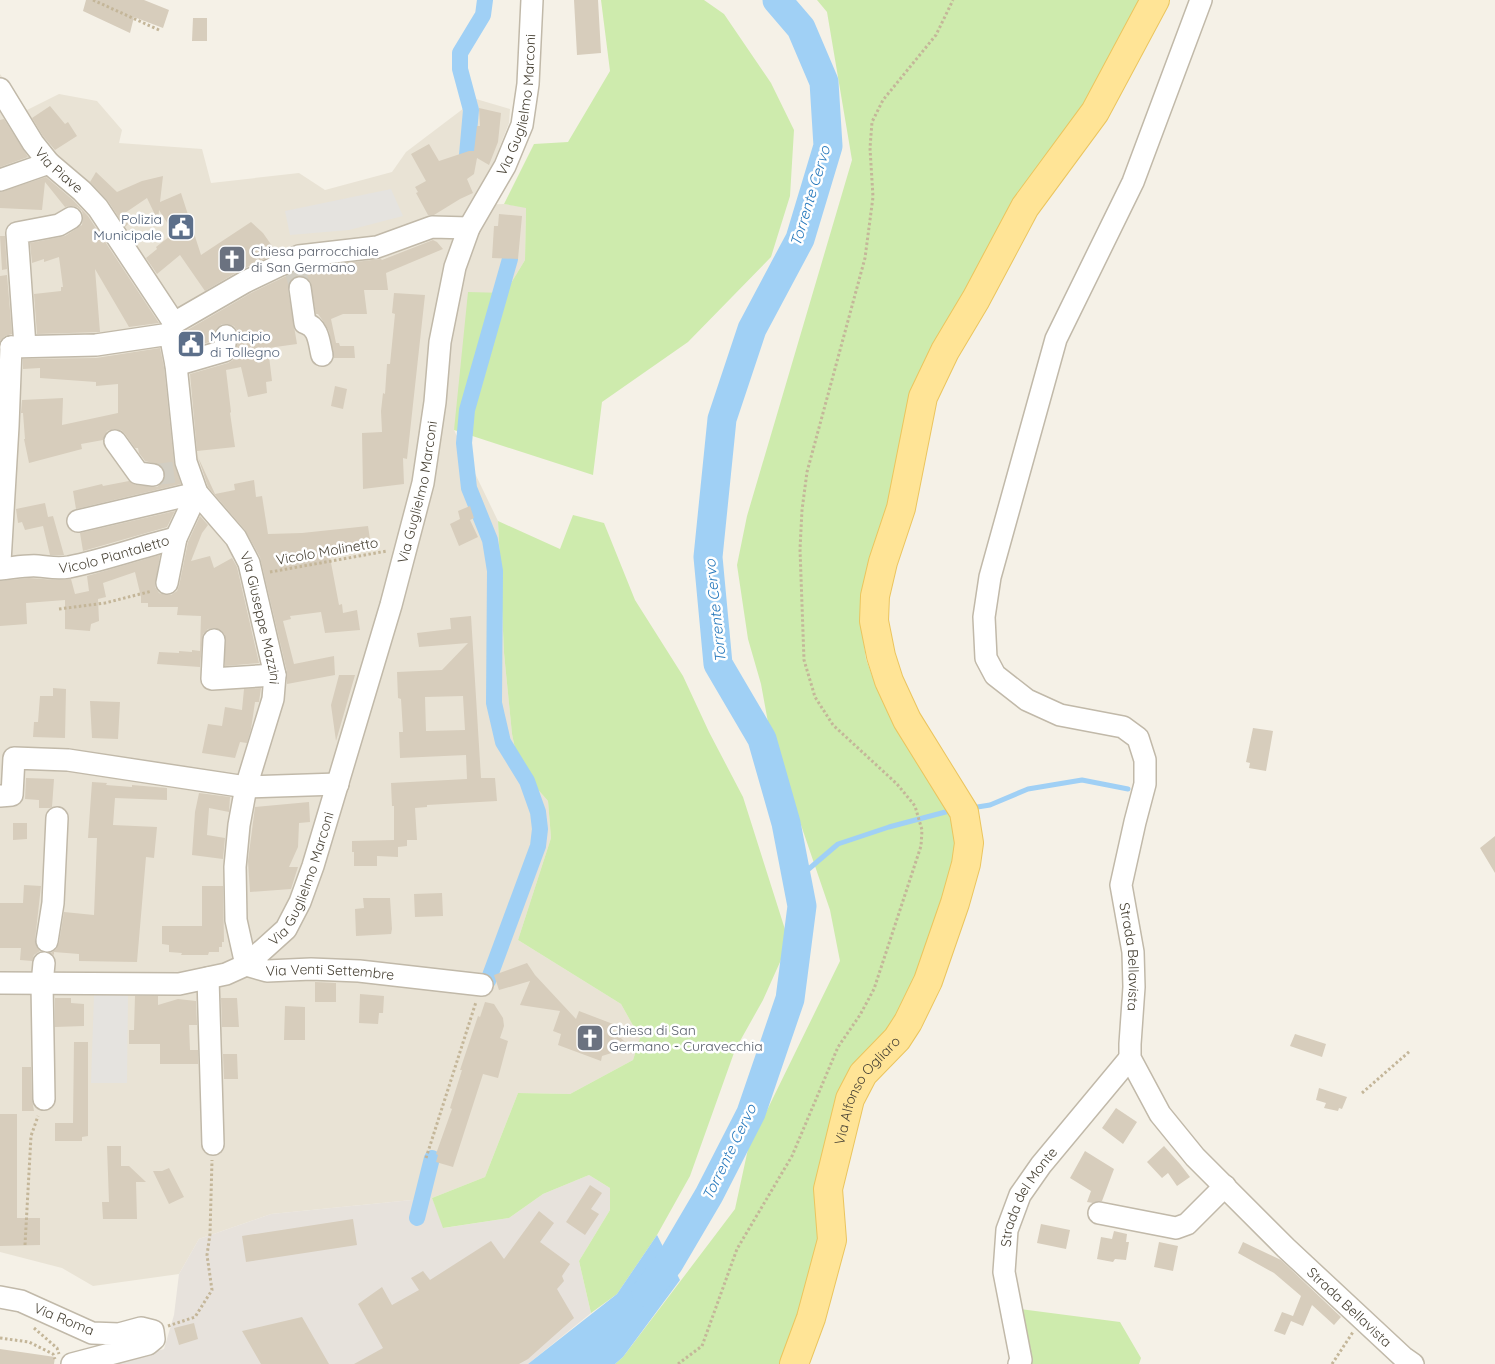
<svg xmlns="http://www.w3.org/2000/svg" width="1495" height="1364" font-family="Quicksand,sans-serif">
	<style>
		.residential { fill: #e9e3d5 }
		.industrial { fill: #e7e2dc }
		.green { fill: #ceebad }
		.parking { fill: #e5e3df }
		.water { fill: #a0d0f5 }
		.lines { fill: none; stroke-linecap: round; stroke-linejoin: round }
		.stream { stroke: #a0d0f5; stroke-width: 5 }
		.canal { stroke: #a0d0f5; stroke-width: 16 }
		.river { stroke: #a0d0f5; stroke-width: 29 }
		.building { fill: #d7cdbc; fill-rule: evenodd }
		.minor-tunnel { stroke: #d2cec3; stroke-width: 21; stroke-dasharray: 21 11; stroke-linecap: butt }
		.minor-casing { stroke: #c1b9a9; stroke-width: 24 }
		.major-casing { stroke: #ebc55e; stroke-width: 30 }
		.path { stroke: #c4b699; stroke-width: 3; stroke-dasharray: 2.5 2.5; stroke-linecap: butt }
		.minor { stroke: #fff; stroke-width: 21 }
		.major { stroke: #ffe496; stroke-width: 28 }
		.labels { text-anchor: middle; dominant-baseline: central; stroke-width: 5; stroke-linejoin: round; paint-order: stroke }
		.street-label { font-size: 14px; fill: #484235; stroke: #fff }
		.service-label { font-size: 14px; fill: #4e5e75; stroke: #fff; text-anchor: end }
		.worship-label { font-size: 14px; fill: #5b616d; stroke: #fff; text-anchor: start }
		.water-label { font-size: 15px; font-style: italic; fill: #2779bc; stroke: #fff }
	</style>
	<rect width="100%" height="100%" fill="#f5f1e7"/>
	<path class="residential" d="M0 74 27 110 59 94 97 101 122 130 119 143 202 149 211 183 299 173 325 190 392 172 406 152 476 99 510 109 509 123 486 182 472 205 504 204 526 207 525 260 505 293 454 430 498 521 504 653 512 734 519 768 548 801 551 838 518 940 621 1004 640 1038 633 1060 570 1094 518 1093 485 1177 432 1198 271 1214 199 1239 179 1274 93 1286 62 1268 0 1252Z"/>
	<path class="industrial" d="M589 1175 610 1188V1210L579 1261 591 1313 528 1364H114L164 1349 174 1315 179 1274 199 1239 271 1214 432 1198 444 1228 509 1218 543 1194Z"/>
	<path class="green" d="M601 0H704L724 14 771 83 794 130 790 196 771 257 688 342 602 402 593 475 454 430 468 292 505 293 525 260 526 208 504 204 534 144 568 142 610 71Z
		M817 0H1145L1108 72 1014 206 921 368 861 623 866 659 876 687 914 758 951 797 964 845 935 930 900 1015 856 1065 821 1241 783 1364H615L623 1357 735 1209 748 1149 840 961 830 910 801 825 774 755 761 684 748 639 737 565 747 516 852 160 827 12Z
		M573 515 604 523 635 600 683 676 709 732 743 797 789 942 763 1000 735 1050 690 1176 657 1235 617 1294 591 1313 579 1261 610 1210V1188L589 1175 543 1194 509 1218 443 1228 432 1198 485 1177 518 1093 570 1094 633 1060 640 1038 621 1004 518 940 551 838 548 801 519 768 512 734 504 653 498 521 560 549Z
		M1020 1309 1120 1322 1141 1358 1139 1364H1026Z"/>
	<path class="parking" d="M391 189 403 216 349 230 290 235 285 211Z
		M94 994 128 995 127 1083H91Z"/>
	<path class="water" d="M657 1235 680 1280 623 1357 615 1364H528L617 1294Z"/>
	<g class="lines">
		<path class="stream" d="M971 808 990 805 1028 789 1082 780 1128 789
			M797 879 838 844 889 827 953 810"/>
		<path class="canal" d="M466 166 471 110 460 69V53L483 15 485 0
			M488 981 538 846 540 829 538 812 527 781 503 742 494 703 495 571 490 540 469 488 464 443 467 410 510 259
			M417 1218 432 1158"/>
		<path class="river" d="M646 1292 669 1263 709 1195 751 1113 790 999 802 906 786 823 762 739 718 664 708 557 722 419 752 329 800 239 828 146 824 82 801 28 777 0"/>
	</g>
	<path class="building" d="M86 0H144L169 10 163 28 134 17 130 33 83 11Z
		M574 0H598L601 53 577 55Z
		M193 18H207V41H192Z
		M50 106 65 124 68 122 77 136 55 150 43 136 32 118Z
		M479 108 501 113 498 142 489 165 477 158 474 174 467 179 473 193 460 199 434 215H428L416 193 418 192 415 187 426 181 411 154 429 144 439 161 469 151H474L477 126H480Z
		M4 119 28 157 0 167V120Z
		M96 172 117 192 142 181 163 176 160 202 181 193 201 255 251 222 263 233 277 253 239 271 205 291 180 255 157 274 146 258 157 249 156 247 174 233 159 210 158 221 147 198 122 215 128 224 125 227 108 201 90 182Z
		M46 177 73 200 88 216 159 323 129 327 95 269 100 332 37 334 34 294 61 291V287H63L59 257 44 262V259L32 263 30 243 65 236 82 225 83 217 82 211 77 207 70 206 65 207 45 182 42 210 0 208V192Z
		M499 214 522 216 518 259 492 258 494 226H498Z
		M0 236H5L7 269 2 270Z
		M433 240 437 242 443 249 386 273 388 290H364L367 314H343L331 319 336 343H339L340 346H354L355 358H334L329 331 323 321 318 314H316L310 281 304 276H298L292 279 288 284V290L297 344 268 348 272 381 266 382 267 393 248 397 241 367 226 370 231 412 230 413 235 447 197 451 190 374 228 363 233 360 236 353 238 337V332L234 326 228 324H222L216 329 213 341 186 349 183 335 184 332 251 293 303 268 381 259 382 260Z
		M7 275 12 334 5 336 0 341V276Z
		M394 293 425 295 407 459 403 458 404 484 363 489 362 433 382 432 381 411 383 393 385 394 387 364H390L395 314 392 313Z
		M160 348 164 367 174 463 181 484 76 509 73 491 102 484 103 486 129 481 136 485 157 487 163 482 165 477V471L160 465 145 461 139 453 138 448H135L125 434 121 430 114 429 107 431 103 440 81 444 82 449 29 463 24 439H25L23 413H21L22 400 63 398 62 425 118 413V384L96 386V382L40 378V368L23 369V359L96 358Z
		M335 386 347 389 343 409 331 406Z
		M198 457 215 494 235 490 234 484 254 480 256 497 262 496 268 534 302 533 368 526 371 546 352 545 328 547 339 605 342 604 343 613 357 610 360 630 325 633 321 612 290 616 291 619 283 621 294 664 334 656 335 675 287 684V672L260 557 245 530 208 487Z
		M45 503 48 517 53 516 64 555H50L43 526 25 530 22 522 18 523 16 509Z
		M470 506 474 518 470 520 478 537 459 546 450 524 460 519 458 511Z
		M175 511 167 527 83 551 80 533Z
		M200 516 208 525 202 533 191 561 210 556 214 568 232 558 237 567 259 663 225 666V635L221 630 214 628 208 629 203 634 200 667 157 664 159 652 179 653V651L192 652V650L200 651 201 616 177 615 178 607H148V603H141V597L135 572 103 583 106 597 98 599 99 621 91 624 90 631 65 629V600L26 603 27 624 0 626V581L29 578 56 580 71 579 75 594 89 591 87 576 160 555 155 587 159 593 165 595H171L177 591 179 586 188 542Z
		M471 616 481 778H495L497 801 427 805V807L415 808 417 840H407V846L398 847V857L377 856V866H354V852H352V841L394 840V806H392L391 783 467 779 466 755 400 758 399 732H403L401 699 398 698 397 672 442 670 468 643 419 647 417 633 451 629 450 618ZM463 696 465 730 426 731 425 697Z
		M339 675H355L336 741 331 705Z
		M53 688 66 689 65 738 33 737 34 722H38L40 696H53Z
		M261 688 259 702H255L251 729 247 743 240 742 235 758 202 753 208 724 222 726 225 707 242 710 244 689Z
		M90 701 120 702 118 739 92 738Z
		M1253 728 1273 731 1266 771 1249 768 1250 763 1246 762Z
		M26 778 54 779 52 807 50 808H39V800L25 799Z
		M92 782 107 783 106 785 132 787V785L167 788V800L115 798 113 825 157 827 154 858 146 857 137 962 79 961V954L54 952V955L51 953 56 949 59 943 64 912 94 915 97 838H88Z
		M199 793 230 797 229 812 209 808 207 835 225 838 223 859 192 855 195 812Z
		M309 802 310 822 299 823 298 847 289 867H298L291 889 250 892 248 861 255 807Z
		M13 823H27V839L13 840Z
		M1495 836V873L1480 848Z
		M24 885 41 886 35 940 36 946 40 951 34 955 32 961 20 960 21 948H0V903H23Z
		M202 886H223L224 942H222V947H219V952H209L208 955H181L182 953 169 952V945L162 944V926H202Z
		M442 893 443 916 415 917 414 894Z
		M363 898H390L392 929 391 934 356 936 355 909 364 908Z
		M527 963 535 975 576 1019 579 1011 613 1024 612 1029 625 1042 621 1050 602 1056 601 1061 558 1045 561 1034 553 1031 560 1011 520 1005 530 981 499 990 494 975Z
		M315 982 336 983V1002H315Z
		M360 994 384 996 383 1013H379L378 1024 359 1023Z
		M135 996H158V1005L178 999 196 1001 197 1025H189L190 1050H198V1064H160V1044H129V1030H134Z
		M55 998H71V1003L84 1004V1026L55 1027Z
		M221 998H237L239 1027H222Z
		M485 1002 494 1004 503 1018 504 1026 500 1038 508 1041 498 1078 483 1074 453 1167 436 1162 438 1155 436 1154 452 1109 450 1108 462 1070H460L478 1016 480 1017Z
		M285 1006 305 1007V1040H284Z
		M1295 1034 1326 1044 1322 1057 1290 1046Z
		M74 1042H88V1136L82 1137V1141H55V1123H73Z
		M223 1054H237L238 1079H224Z
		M22 1067H31L32 1099 34 1111H22Z
		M1319 1088 1347 1097 1342 1109 1339 1108 1338 1111 1324 1108 1326 1103 1316 1100Z
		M1116 1108 1137 1122 1123 1144 1102 1128Z
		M0 1114H17V1218H40V1245L0 1246Z
		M107 1146H121V1166H129L146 1182H136L137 1219H103L102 1202H109Z
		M1164 1146 1180 1164 1190 1177 1177 1186 1168 1173 1162 1178 1147 1162Z
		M1085 1151 1114 1169 1102 1201 1093 1203 1087 1202 1091 1191 1070 1178Z
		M169 1168 184 1197 169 1204 153 1171H162Z
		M590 1185 602 1193 591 1209 599 1214 585 1235 566 1222Z
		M539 1211 554 1223 540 1242 570 1264 562 1276 564 1281 557 1289 574 1318 528 1359 519 1364H354L383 1348 358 1304 382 1287 392 1305 419 1290 411 1278 423 1271 430 1280 491 1241 504 1259Z
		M353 1219 357 1245 246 1262 242 1236Z
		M1041 1224 1070 1230 1066 1249 1037 1243Z
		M1114 1231 1127 1234 1126 1242H1129L1126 1260 1115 1259 1113 1262 1097 1259 1101 1237 1112 1239Z
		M1159 1242 1178 1246 1173 1271 1154 1267Z
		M1243 1242 1281 1260 1341 1317 1334 1325 1312 1305 1303 1326 1291 1321 1285 1335 1274 1331 1282 1312 1293 1316 1301 1296 1274 1273 1238 1253Z
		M302 1317 329 1364H261L242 1331Z
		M194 1323 198 1339 179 1345 174 1328Z
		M0 1349 55 1357 54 1364H0Z"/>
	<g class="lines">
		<path class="minor-tunnel" d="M294 266 300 288
			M153 475 183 471"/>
		<g class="minor-casing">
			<g id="minor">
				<path id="s1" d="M1201 0 1133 182 1056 339 990 577 984 617 986 658 995 675 1027 700 1060 715 1123 727 1138 738 1145 760V784L1135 822 1121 885 1133 952 1134 987 1130 1044V1058L1160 1114 1195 1157 1286 1248 1403 1357 1413 1364"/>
				<path id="s2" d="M0 89 33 143 49 163 82 191 98 208 174 323"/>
				<path d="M0 180 49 163"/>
				<path d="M300 288 305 323C319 327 319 343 322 355"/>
				<path id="s3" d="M170 334 176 365 186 462 197 493 236 538 249 563 275 675 273 699 246 787 239 825 235 867 236 920 246 965"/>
				<path d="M170 334 174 323 245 282 299 256 377 247 432 227 469 228"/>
				<path d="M25 346 17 233 59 225 71 218"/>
				<path d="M11 347 96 345 170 334"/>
				<path d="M176 365 224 351 226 336"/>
				<path d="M115 441 138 473 153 475"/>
				<path d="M78 521 197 493"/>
				<path d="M0 562 8 426 11 347"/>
				<path id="s4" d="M0 569C12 568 26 565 38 566 50 567 56 569 69 567 105 560 140 547 176 538"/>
				<path d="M167 583 176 538 197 493"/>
				<path d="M214 640 212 679 275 675"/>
				<path d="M0 796 12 795 14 758 68 760 246 787 338 784"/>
				<path d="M47 941 53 903 57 818"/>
				<path d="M44 963 42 984 44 1099"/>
				<path id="s5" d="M246 965 267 971 311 969 359 971 482 985"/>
				<path d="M208 978 213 1144"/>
				<path id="s6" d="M0 983 179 984 226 974 246 965 286 929 300 902 313 866 391 605 423 483 435 402 440 342 455 267 469 228 505 166 522 125 528 84 532 0"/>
				<path d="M1099 1213 1176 1228 1187 1224 1225 1186"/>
				<path d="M0 1297 21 1301 92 1333 119 1334 141 1328 153 1331 154 1339 148 1344 72 1364"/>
				<path id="s7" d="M1019 1364 1021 1360 1004 1272 1007 1230 1020 1195 1041 1165 1130 1058"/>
			</g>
		</g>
		<g class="major-casing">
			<g id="major">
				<path id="s8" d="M794 1364 811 1318 832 1240 828 1189 850 1099 863 1074 897 1039 908 1022 928 981 955 903 966 864 969 843 964 812 907 720 889 681 881 656 874 621 875 596 883 562 901 508 923 397 945 351 976 299 1025 207 1095 112 1155 0"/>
			</g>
		</g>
		<path class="path" d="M93 0 159 30
			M270 572 387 551
			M59 609 105 603 152 591
			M1362 1093 1410 1051
			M426 1158 476 1002
			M25 1245 31 1136 38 1116
			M168 1326 195 1317 212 1290 207 1255 210 1234 212 1160
			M34 1328 57 1348 59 1354
			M0 1338 29 1342 53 1354 55 1359
			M678 1364 702 1346 737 1249 792 1156 838 1047 860 1015 874 989 921 846 922 830 915 806 897 784 833 725 815 697 804 660 800 549 802 510 807 472 865 258 873 197 870 148 872 122 883 100 936 35 953 0
			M1332 1364 1353 1332"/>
		<use href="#minor" class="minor"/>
		<use href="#major" class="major"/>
	</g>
	<defs>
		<g id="civic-square" transform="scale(1.4375)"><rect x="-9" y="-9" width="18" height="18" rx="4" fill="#5c6f8a" stroke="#fff"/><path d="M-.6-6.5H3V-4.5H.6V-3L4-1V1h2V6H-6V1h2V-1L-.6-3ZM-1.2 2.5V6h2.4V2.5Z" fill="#fff"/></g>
		<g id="church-square" transform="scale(1.4375)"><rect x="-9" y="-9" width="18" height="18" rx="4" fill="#6b7280" stroke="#fff"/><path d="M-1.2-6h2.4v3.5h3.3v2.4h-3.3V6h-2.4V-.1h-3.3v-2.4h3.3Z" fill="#fff"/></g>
	</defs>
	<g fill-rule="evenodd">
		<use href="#civic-square" x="181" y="227"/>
		<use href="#church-square" x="232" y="259"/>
		<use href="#civic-square" x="191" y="344"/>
		<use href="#church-square" x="590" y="1038"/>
	</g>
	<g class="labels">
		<g class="street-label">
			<text stroke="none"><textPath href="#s6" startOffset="1165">Via Guglielmo Marconi</textPath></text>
			<text stroke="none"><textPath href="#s2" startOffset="101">Via Piave</textPath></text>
			<text stroke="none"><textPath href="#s6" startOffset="760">Via Guglielmo Marconi</textPath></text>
			<text transform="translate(327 551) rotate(-10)">Vicolo Molinetto</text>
			<text stroke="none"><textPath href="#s4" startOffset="116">Vicolo Piantaletto</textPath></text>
			<text stroke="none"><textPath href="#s3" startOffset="306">Via Giuseppe Mazzini</textPath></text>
			<text stroke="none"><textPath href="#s6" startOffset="355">Via Guglielmo Marconi</textPath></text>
			<text stroke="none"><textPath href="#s1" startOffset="1100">Strada Bellavista</textPath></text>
			<text stroke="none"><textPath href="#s5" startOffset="85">Via Venti Settembre</textPath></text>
			<text stroke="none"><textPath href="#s8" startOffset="289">Via Alfonso Ogliaro</textPath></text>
			<text stroke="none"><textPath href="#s7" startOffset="175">Strada del Monte</textPath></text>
			<text stroke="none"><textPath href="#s1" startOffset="1536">Strada Bellavista</textPath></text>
			<text transform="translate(64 1319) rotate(22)">Via Roma</text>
		</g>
		<g class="service-label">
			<text x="162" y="219">Polizia<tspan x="162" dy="16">Municipale</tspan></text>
			<text x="210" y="336" text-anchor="start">Municipio<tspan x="210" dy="16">di Tollegno</tspan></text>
		</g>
		<g class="worship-label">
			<text x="251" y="251">Chiesa parrocchiale<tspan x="251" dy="16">di San Germano</tspan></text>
			<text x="609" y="1030">Chiesa di San<tspan x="609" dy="16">Germano - Curavecchia</tspan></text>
		</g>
		<g class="water-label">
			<text transform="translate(810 196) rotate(-73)">Torrente Cervo</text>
			<text transform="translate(715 611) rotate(-96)">Torrente Cervo</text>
			<text transform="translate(729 1152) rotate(-64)">Torrente Cervo</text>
		</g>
	</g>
</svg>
